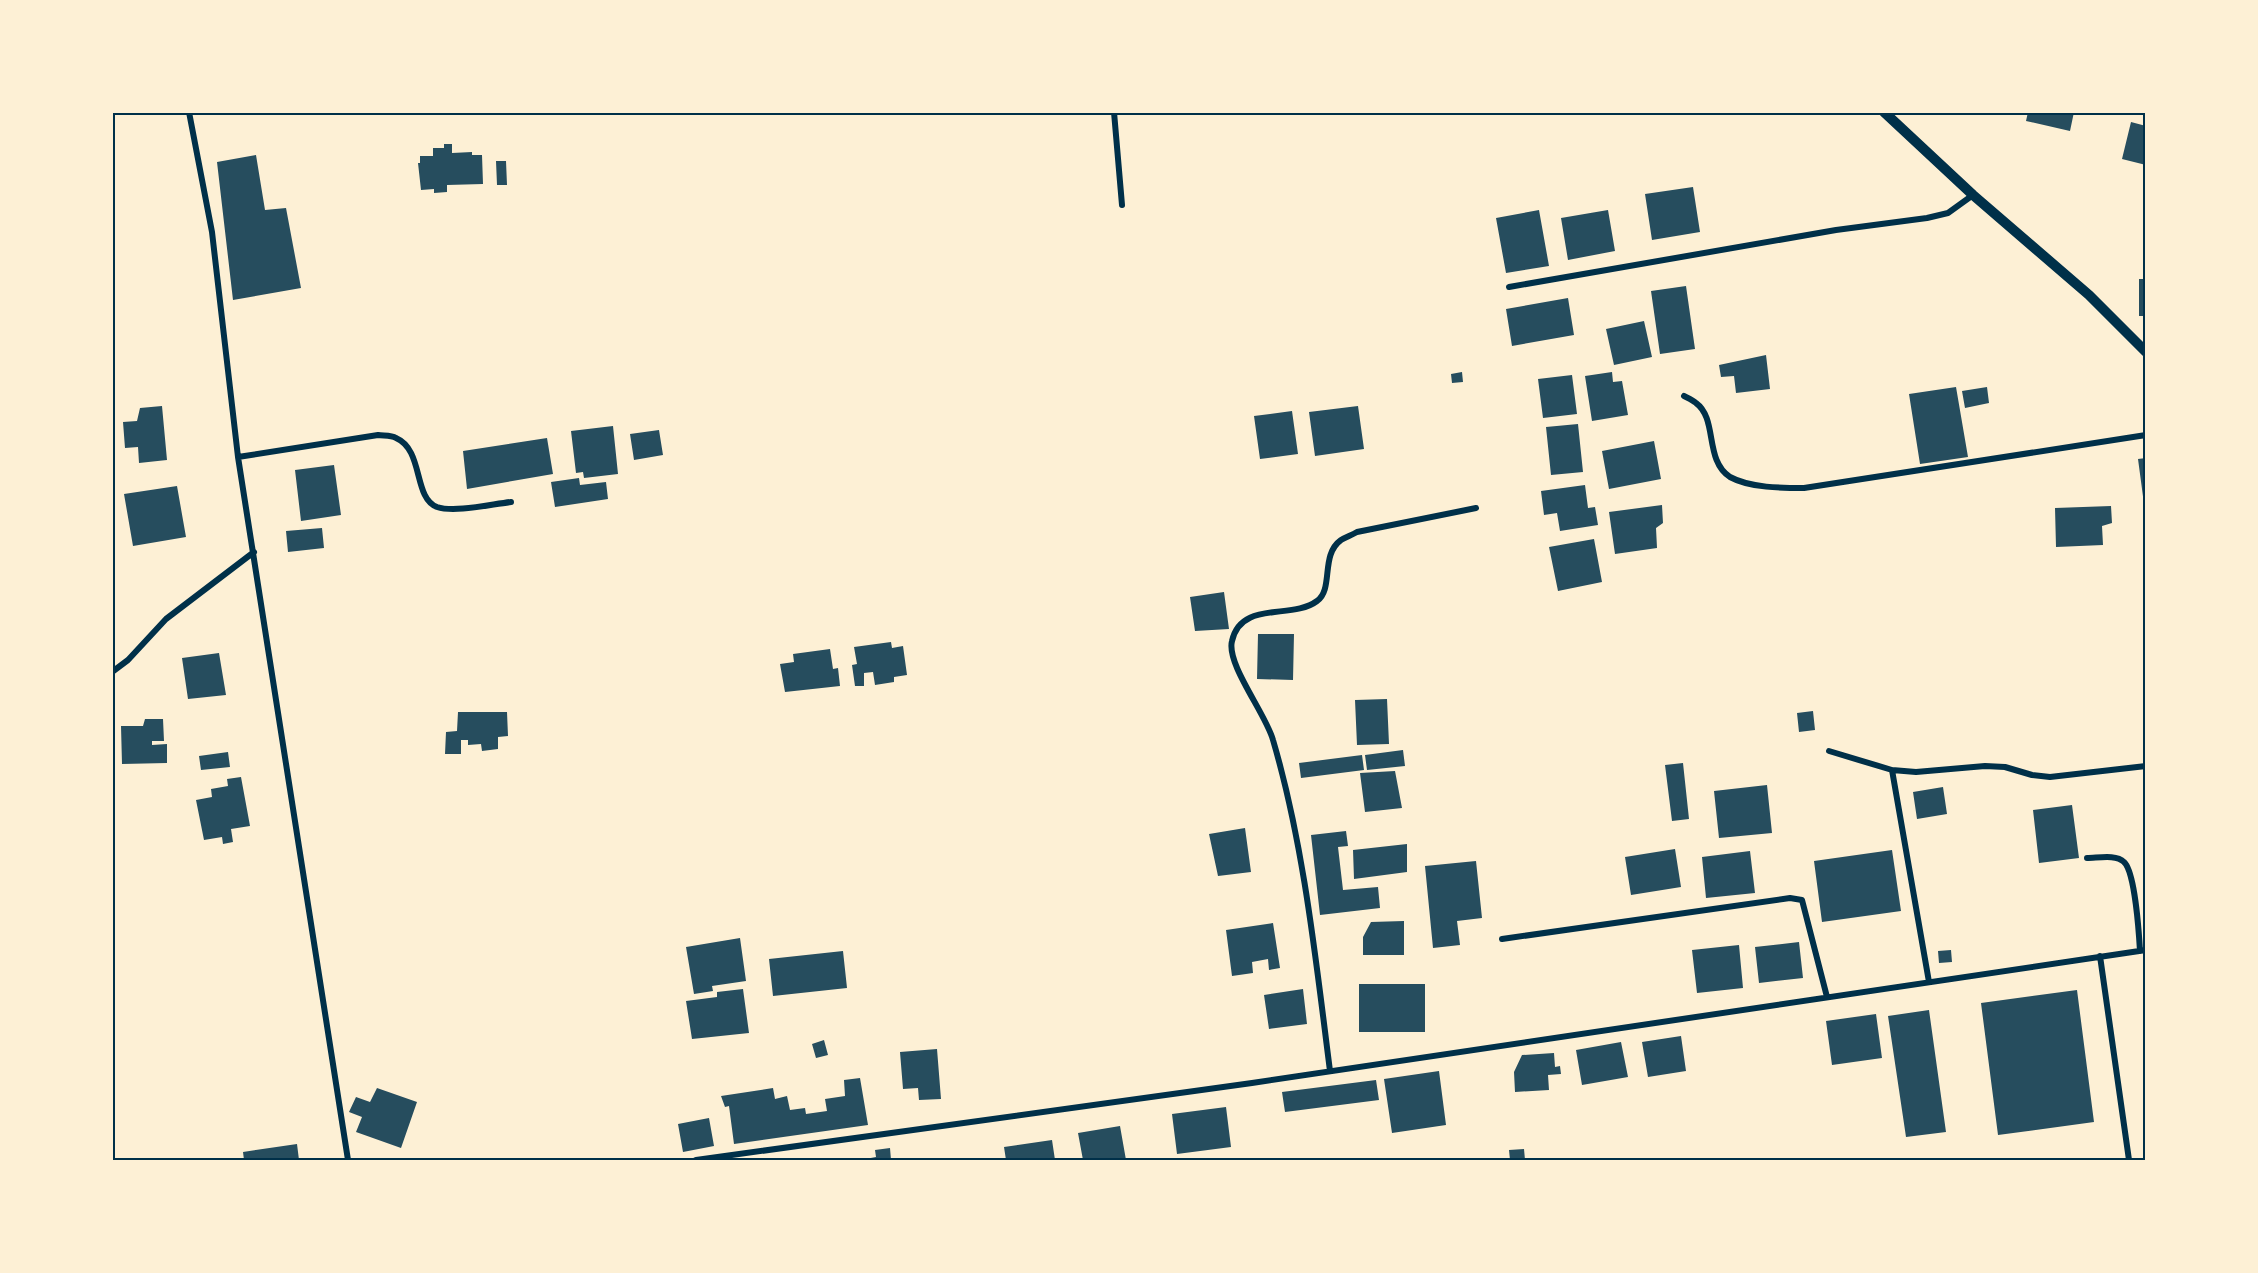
<svg xmlns="http://www.w3.org/2000/svg" width="2258" height="1273" font-family="'PT Sans Narrow',sans-serif">
	<style>
		.building { fill: #264d5e }
		.lines { fill: none; stroke-linecap: round; stroke-linejoin: round }
		.minor { stroke: #003049; stroke-width: 6 }
		.tertiary { stroke: #003049; stroke-width: 10 }
		.neatline { fill: none; stroke: #003049; stroke-width: 2 }
	</style>
	<rect width="100%" height="100%" fill="#fdf0d5"/>
	<path class="building" d="M2028 112H2074L2070 131 2026 121Z
		M2131 122 2146 126V165L2122 159Z
		M444 144H452V153L472 152V155H482L483 184 447 185V192L434 193V189L421 190 418 163H420V156H433V148H444Z
		M256 155 265 210 286 208 301 288 233 300 217 162Z
		M496 161H506L507 185H497Z
		M1693 187 1700 232 1652 240 1645 194Z
		M1539 210 1549 266 1506 273 1496 218Z
		M1608 210 1615 251 1568 260 1561 218Z
		M2139 279H2146V316H2139Z
		M1686 286 1695 349 1660 354 1651 291Z
		M1568 298 1574 335 1512 346 1506 309Z
		M1644 321 1652 357 1614 365 1606 329Z
		M1766 355 1770 389 1736 393 1734 376 1721 377 1719 365Z
		M1462 372 1463 382 1452 383 1451 374Z
		M1612 372 1613 382 1622 381 1628 415 1592 421 1585 376Z
		M1572 375 1577 414 1543 418 1538 379Z
		M1956 387 1968 457 1920 464 1909 394Z
		M1987 387 1989 403 1965 408 1962 391Z
		M162 406 167 460 139 463 138 447 125 448 123 422 137 421 140 408Z
		M1358 406 1364 449 1315 456 1309 412Z
		M1292 411 1298 454 1260 459 1254 416Z
		M1578 424 1583 472 1551 475 1546 427Z
		M613 426 618 474 584 478 583 472 576 473 571 431Z
		M659 430 663 455 634 460 630 434Z
		M547 438 553 474 467 489 463 451Z
		M1654 441 1661 479 1609 489 1602 451Z
		M2146 458V504H2144L2138 459Z
		M334 465 341 515 301 521 295 470Z
		M579 478 580 485 606 482 608 499 555 507 551 482Z
		M1585 485 1588 508 1595 507 1598 525 1560 531 1557 513 1544 515 1541 491Z
		M177 486 186 537 133 546 124 494Z
		M1662 505 1663 523 1656 528 1657 548 1615 554 1609 512Z
		M2111 506 2112 523 2102 526 2103 545 2056 547 2055 508Z
		M322 528 324 548 288 552 286 531Z
		M1594 539 1602 582 1558 591 1549 547Z
		M1224 592 1229 629 1195 631 1190 597Z
		M1258 634H1294L1293 680 1257 679Z
		M891 642 892 648 903 646 907 675 894 677V682L875 685 873 672 864 673V686H855L852 665 857 664 854 647Z
		M830 649 833 669 838 668 840 686 785 692 780 664 794 662 793 654Z
		M219 653 226 695 188 699 182 658Z
		M1387 699 1389 744 1357 745 1355 700Z
		M1813 711 1815 730 1799 732 1797 713Z
		M458 712H507L508 736 498 737V749L482 751 481 744 468 745V740H461V754H445L446 732 457 731Z
		M145 719H163L164 741H152V745L167 744V763L122 764 121 726H143Z
		M1403 750 1405 766 1367 770 1365 755Z
		M228 752 230 767 201 770 199 756Z
		M1362 755 1364 770 1301 778 1299 763Z
		M1683 763 1689 819 1672 821 1665 765Z
		M1395 771 1402 808 1365 812 1360 773Z
		M241 777 250 826 231 829 233 842 223 844 222 837 204 840 196 800 212 797 211 789 228 786 227 779Z
		M1767 785 1772 833 1719 838 1714 791Z
		M1943 787 1947 814 1917 819 1913 792Z
		M2072 805 2079 858 2039 863 2033 810Z
		M1245 828 1251 872 1218 876 1209 834Z
		M1346 831 1348 846 1338 847 1343 890 1378 887 1380 908 1320 915 1311 835Z
		M1407 844V872L1354 879 1353 850Z
		M1675 849 1681 887 1631 895 1625 857Z
		M1892 850 1901 911 1822 922 1814 861Z
		M1750 851 1755 893 1706 898 1702 857Z
		M1476 861 1482 918 1457 921 1460 945 1433 948 1425 866Z
		M1404 921V955H1363V937L1371 922Z
		M1273 923 1280 968 1269 970 1268 959 1252 962 1253 973 1232 976 1226 930Z
		M740 938 746 981 712 986 713 991 694 994 686 947Z
		M1799 942 1803 978 1759 983 1755 947Z
		M1739 945 1743 988 1697 993 1692 950Z
		M1951 950 1952 962 1939 963 1938 951Z
		M843 951 847 988 773 996 769 959Z
		M1359 984H1425V1032H1359Z
		M743 989 749 1033 692 1039 686 1001 717 997V992Z
		M1303 989 1307 1024 1269 1029 1264 995Z
		M2077 990 2094 1122 1998 1135 1981 1003Z
		M1929 1010 1946 1132 1906 1137 1888 1016Z
		M1876 1014 1882 1058 1832 1065 1826 1021Z
		M1681 1036 1686 1071 1648 1077 1642 1042Z
		M824 1040 828 1055 816 1058 812 1044Z
		M1621 1042 1628 1077 1582 1085 1576 1050Z
		M937 1049 941 1099 919 1100 918 1088 903 1089 900 1052Z
		M1554 1053 1555 1067 1560 1066 1561 1074 1548 1075 1549 1090 1515 1092 1514 1072 1522 1055Z
		M1439 1071 1446 1125 1392 1133 1384 1079Z
		M860 1078 868 1125 734 1144 729 1106 725 1107 721 1096 773 1088 775 1099 787 1096 790 1110 805 1108 806 1114 827 1111 825 1099 845 1096 844 1080Z
		M1376 1080 1379 1100 1285 1112 1282 1092Z
		M377 1088 417 1102 401 1148 356 1132 362 1117 349 1112 356 1097 370 1102Z
		M1226 1107 1231 1147 1177 1154 1172 1114Z
		M709 1118 714 1146 683 1152 678 1124Z
		M1120 1126 1126 1160H1083L1078 1133Z
		M1052 1140 1055 1160H1006L1004 1147Z
		M297 1144 299 1160H244L243 1152Z
		M890 1148 891 1160H860L876 1157 875 1150Z
		M1524 1149 1525 1160H1510L1509 1150Z"/>
	<g class="lines">
		<path class="minor" d="M189 112 212 232 238 457 348 1160
			M1114 112 1122 205
			M1509 287 1836 230 1927 218 1948 213 1973 195
			M1684 396C1688 398 1693 400 1696 403 1718 419 1704 460 1730 477 1750 488 1782 488 1804 488L2146 435
			M238 457 378 435C383 436 391 435 396 438 424 450 413 498 437 507 455 513 492 504 511 502
			M112 672 128 660 166 619 254 552
			M1829 751 1892 770 1916 772 1985 766 2005 767 2032 775 2050 777 2146 766
			M1892 770 1929 982
			M2087 858C2098 858 2116 854 2124 862 2135 872 2139 934 2140 951
			M1502 939 1790 898 1802 900 1827 997
			M2100 956 2129 1160
			M1330 1071C1316 962 1304 845 1273 740 1266 714 1226 664 1232 641 1241 600 1292 620 1317 601 1334 589 1320 555 1341 540 1346 537 1352 535 1357 532L1476 508
			M696 1160 1252 1083 2146 950"/>
		<path class="tertiary" d="M1884 112 1973 195 2089 295 2146 352"/>
	</g>
	<rect width="2258" height="1273" fill="none" stroke="#fdf0d5" stroke-width="228"/>
	<rect x="114" y="114" width="2030" height="1045" class="neatline"/>
</svg>
